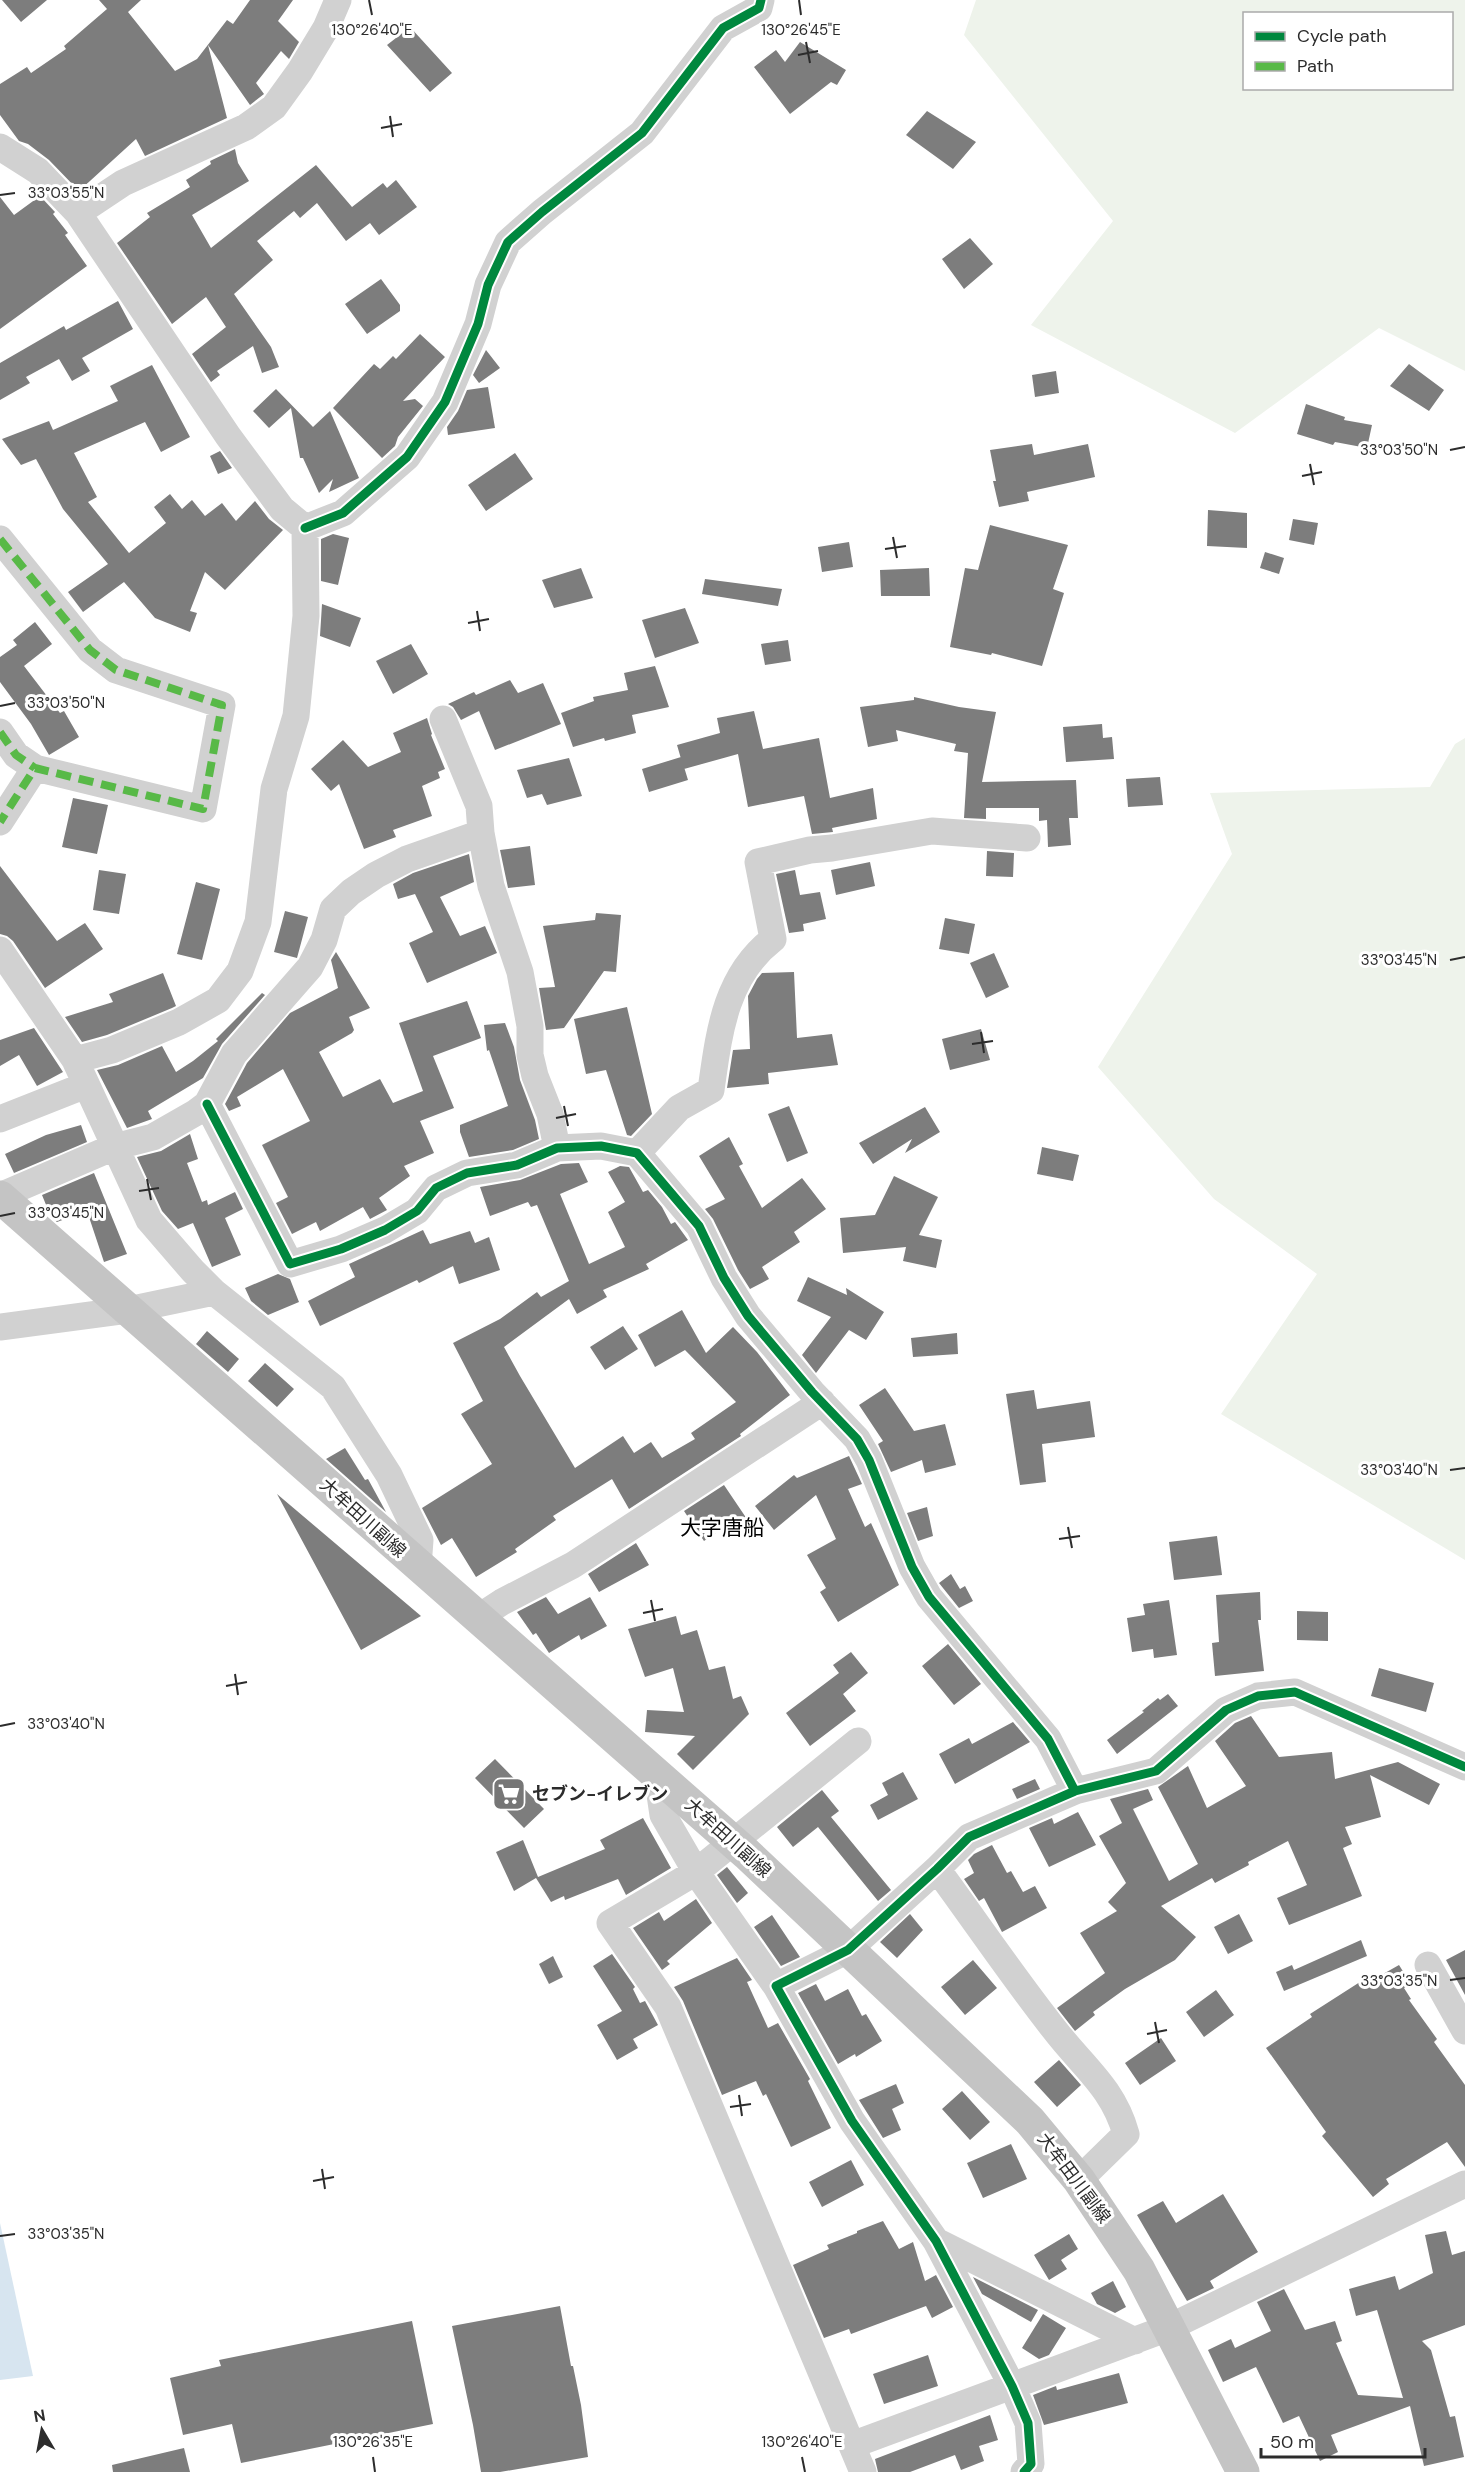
<svg xmlns="http://www.w3.org/2000/svg" width="1465" height="2472" font-family="'DM Sans','Noto Sans JP',sans-serif">
	<style>
		.green { fill: #eef3eb; fill-rule: evenodd }
		.water { fill: #d7e5f0 }
		.building { fill: #7d7d7d }
		.lines { fill: none; stroke-linecap: round; stroke-linejoin: round }
		.minor { stroke: #d1d1d1; stroke-width: 27 }
		.major { stroke: #c4c4c4; stroke-width: 33 }
		.quiet { stroke: #58b947; stroke-width: 8; stroke-dasharray: 15 8; stroke-linecap: butt }
		.cycleway-casing { stroke: #fff; stroke-width: 13 }
		.cycleway { stroke: #00873e; stroke-width: 9 }
		.ticks { fill: none; stroke: #2c2c2c; stroke-width: 2 }
		.labels { text-anchor: middle; dominant-baseline: central; stroke-width: 6; stroke-linejoin: round; paint-order: stroke }
		.street-label { font-size: 18px; fill: #2c2c2c; stroke: #fff }
		.poi-label { font-size: 18px; font-weight: bold; fill: #2c2c2c; stroke: #fff; text-anchor: start }
		.quarter-label { font-size: 21px; fill: #000; stroke: #fff }
		.ticks-label { font-size: 15px; text-anchor: middle; fill: #2c2c2c; stroke: #fff; stroke-width: 6; stroke-linejoin: round; paint-order: stroke }
	</style>
	<rect width="100%" height="100%" fill="#fff"/>
	<path class="green" d="M976 0H1465V371L1379 328 1235 433 1031 325 1113 221 964 35ZM1244 14H1452V88H1244Z
		M1465 738V1560L1221 1414 1317 1274 1214 1199 1098 1067 1232 854 1210 793 1430 787 1455 744Z"/>
	<path class="water" d="M0 2223 33 2376 0 2380Z"/>
	<path class="building" d="M2 0H47L21 22Z
		M99 0H141L128 12 175 71 197 59 227 20 233 24 250 0H293L278 21 299 42 289 59 281 51 256 83 264 94 250 105 208 45 227 118 145 156 136 139 79 191 49 160 28 144 19 141 0 115V84L27 67 31 73 66 49 64 46 107 9Z
		M410 27 452 73 430 92 387 45Z
		M800 42 846 70 837 85 831 82 790 114 754 67 776 50 785 62Z
		M927 111 976 142 953 169 906 135Z
		M235 149 238 163 249 181 192 215 211 248 316 165 352 207 383 183 387 188 396 180 417 207 379 235 370 223 346 241 317 203 300 218 294 211 257 241 273 260 234 294 271 347 279 367 262 373 253 346 217 371 220 375 211 382 192 354 226 327 206 297 172 324 117 243 150 217 147 213 190 187 186 180 211 164 210 161Z
		M40 196 55 212 53 214 68 233 65 235 87 266 0 329V197L14 215Z
		M970 238 993 264 964 289 942 259Z
		M381 279 400 305V311L367 334 345 304Z
		M118 301 133 329 82 358 90 371 72 381 59 359 26 377 30 383 0 400V363L64 326 66 330Z
		M420 334 445 357 403 401 415 399 423 406 398 437 395 446 382 458 333 408 374 364 380 369 393 356 396 359Z
		M486 350 500 368 479 383 473 375Z
		M1409 364 1444 390 1429 411 1390 386Z
		M152 365 190 437 161 452 145 422 74 453 97 497 88 502 129 553 166 523 154 507 170 494 182 509 192 500 205 516 222 503 236 521 255 501 269 519 283 530 225 590 205 572 190 611 197 613 190 632 155 618 124 582 83 612 68 592 108 564 63 509 36 459 21 465 2 439 49 421 53 430 118 401 110 386Z
		M1056 371 1059 393 1035 397 1032 375Z
		M488 387 495 428 448 435 447 427 458 411 467 390Z
		M276 389 313 427 330 411 359 478 329 492 333 479 319 493 303 458H300L291 408 269 428 253 411Z
		M1306 404 1345 417 1344 420 1372 425 1367 448 1335 442 1333 445 1297 434Z
		M1032 444 1034 455 1088 444 1095 477 1027 492 1029 501 999 507 993 481H996L990 450Z
		M220 451 232 468 218 474 210 456Z
		M515 453 533 479 486 511 468 485Z
		M1208 510 1247 513V548L1207 546Z
		M1293 519 1318 523 1314 545 1289 540Z
		M990 525 1068 545 1053 589 1064 593 1042 666 992 653 991 655 950 647 965 568 978 570Z
		M333 534 349 538 338 585 321 581V539Z
		M849 542 853 567 822 572 818 547Z
		M1265 552 1284 558 1279 574 1260 568Z
		M581 568 593 598 554 608 542 580Z
		M929 568 930 596H881L880 570Z
		M705 579 782 589 778 606 702 594Z
		M322 604 361 618 350 647 320 636Z
		M685 608 699 643 655 658 642 620Z
		M35 622 52 644 24 666 60 713 64 711 79 737 49 755 31 724 0 682V657L17 645 13 640Z
		M788 640 791 661 765 665 761 644Z
		M411 644 428 674 393 694 376 661Z
		M655 666 669 707 632 715 636 733 605 741 604 738 573 747 561 713 594 701 593 697 628 690 624 673Z
		M510 680 518 693 543 683 561 724 495 750 479 711 461 720 453 707 448 704 474 692 476 695Z
		M914 697 959 707 996 712 982 782 1076 780 1078 818H1069L1071 845 1048 847 1047 820 1039 821V808H986V819L964 818 968 753 954 751 956 744 896 730 898 741 868 747 860 707 914 700Z
		M754 711 763 749 819 738 830 798 873 788 877 819 832 828 833 832 812 834 804 796 748 807 738 754 684 769 677 745 720 733 717 718Z
		M427 718 432 734 431 735 445 769 438 772 440 778 422 786 432 816 393 830 396 837 364 849 339 784 331 791 311 769 343 740 368 767 401 752 393 733Z
		M1102 724 1103 738 1112 737 1114 759 1066 762 1063 727Z
		M681 757 688 780 649 792 642 769Z
		M569 758 582 796 547 805 542 794 527 798 517 770Z
		M1160 777 1163 805 1128 807 1126 779Z
		M73 798 108 805 97 854 62 847Z
		M530 846 535 885 508 888 500 850Z
		M987 851 1014 853 1013 877 986 876Z
		M469 854 474 882 440 897 460 936 485 926 497 953 427 983 409 943 433 932 415 894 398 899 393 884 413 873Z
		M870 862 875 886 836 895 831 870Z
		M0 866 57 941 85 923 103 949 45 988 13 941 7 936 0 934Z
		M99 870 126 874 119 914 93 910Z
		M795 870 800 895 820 892 826 919 803 924 804 931 789 933 776 874Z
		M196 882 220 889 202 960 177 954Z
		M285 911 308 917 297 958 274 952Z
		M596 913 621 915 616 972 604 971 564 1028 546 1030 539 988 555 987 543 926 595 920Z
		M945 918 975 924 969 954 939 949Z
		M336 952 370 1008 349 1017 354 1030 352 1033 319 1052 343 1097 380 1079 393 1103 423 1091 399 1023 467 1001 481 1038 433 1056 454 1108 420 1121 434 1153 404 1166 410 1176 379 1198 387 1210 370 1219 363 1207 320 1231 316 1222 292 1234 276 1203 288 1197 262 1145 310 1121 283 1069 237 1097 241 1106 229 1111 225 1104 247 1063 290 1013 338 988 331 960Z
		M994 953 1009 987 986 998 970 963Z
		M794 972 797 1038 832 1034 838 1065 768 1073 769 1084 727 1088 733 1050 750 1049 748 996 757 979 762 973Z
		M163 973 176 1006 172 1008 107 1035 82 1042 65 1017 113 1002 109 994Z
		M262 993 265 995 222 1044 203 1078 148 1111 152 1119 127 1128 97 1070 118 1065 162 1046 176 1072 193 1061 218 1041 216 1039Z
		M627 1007 652 1114 631 1136 627 1135 606 1070 586 1074 574 1019Z
		M505 1023 514 1047 520 1080 535 1120 539 1139 513 1150 469 1157 460 1132V1125L508 1106 489 1050 487 1051 484 1025Z
		M34 1028 63 1072 37 1086 19 1055 0 1066V1040Z
		M981 1029 990 1060 950 1070 942 1039Z
		M789 1106 808 1153 787 1162 768 1114Z
		M925 1107 940 1132 905 1153 912 1139 873 1164 859 1143Z
		M81 1125 87 1142 14 1173 5 1154 46 1135Z
		M190 1134 198 1159 187 1163 202 1202 207 1200 208 1205 235 1192 243 1209 225 1218 241 1255 212 1267 193 1223 178 1229 162 1211 137 1157 161 1151Z
		M729 1137 743 1164 739 1166 762 1208 802 1178 826 1209 794 1232 800 1242 762 1267 769 1279 750 1289 738 1270 713 1219 705 1209 725 1199 699 1156Z
		M1042 1147 1079 1155 1073 1181 1037 1174Z
		M579 1163 588 1182 560 1194 589 1264 625 1247 608 1212 625 1202 608 1172 620 1166 629 1167 643 1192 648 1190 662 1207 671 1224 675 1222 688 1240 646 1264 649 1269 603 1290 607 1297 577 1314 569 1299 504 1347 520 1376 575 1468 623 1436 634 1453 651 1442 662 1458 695 1439 691 1433 736 1402 685 1350 655 1367 638 1335 682 1310 706 1353 733 1327 757 1352 790 1395 740 1434 741 1436 629 1509 612 1479 553 1516 556 1520 515 1549 517 1552 476 1577 452 1538 441 1545 422 1508 492 1464 461 1414 483 1401 453 1343 500 1319 537 1292 541 1297 569 1281 537 1205 531 1207 528 1202 490 1216 480 1187 520 1180 561 1164Z
		M94 1173 127 1254 104 1262 87 1211 57 1222 51 1217 42 1195Z
		M894 1176 938 1197 919 1235 942 1240 936 1268 903 1261 906 1247 843 1253 840 1218 875 1215Z
		M423 1230 430 1244 470 1231 475 1243 489 1237 500 1270 459 1284 453 1266 419 1283 417 1280 320 1326 308 1301 355 1277 349 1264Z
		M278 1274 290 1279 299 1302 268 1315 251 1301 245 1288Z
		M808 1277 847 1295 846 1288 884 1312 866 1340 849 1330 816 1373 802 1355 831 1317 797 1301Z
		M623 1326 638 1349 605 1370 590 1347Z
		M207 1331 239 1359 228 1372 196 1344Z
		M957 1333 958 1354 913 1357 911 1338Z
		M265 1363 294 1389 277 1407 248 1381Z
		M885 1388 914 1431 945 1424 956 1465 925 1473 922 1460 891 1472 878 1444 883 1441 859 1405Z
		M1034 1390 1037 1409 1090 1401 1095 1437 1042 1444 1046 1482 1020 1485 1006 1394Z
		M345 1448 365 1480 368 1479 386 1512 326 1459Z
		M849 1456 862 1484 848 1489 865 1527 871 1523 899 1585 838 1622 820 1592 826 1588 807 1555 836 1539 816 1495 774 1530 755 1506 794 1475 797 1478Z
		M724 1485 751 1525 735 1537 727 1525 704 1541 684 1511Z
		M277 1494 421 1616 361 1650Z
		M927 1507 933 1536 918 1541 907 1513Z
		M1217 1536 1222 1575 1174 1580 1169 1542Z
		M636 1543 649 1565 599 1592 588 1574Z
		M951 1574 960 1589 965 1586 973 1601 959 1608 939 1583Z
		M1260 1592 1261 1620H1258L1264 1671 1215 1676 1212 1643 1219 1642 1216 1595Z
		M546 1597 558 1614 590 1597 607 1626 581 1640 579 1635 549 1653 536 1633 533 1635 517 1612Z
		M1169 1600 1177 1655 1154 1658 1153 1649 1132 1652 1127 1618 1145 1615 1143 1604Z
		M1297 1611 1328 1612V1641L1297 1640Z
		M676 1616 681 1635 697 1630 709 1670 725 1666 733 1699 741 1696 749 1714 693 1770 677 1754 695 1736 645 1732 647 1710 684 1712 673 1668 645 1677 628 1629Z
		M948 1644 981 1684 954 1705 922 1666Z
		M851 1652 868 1673 843 1694 856 1711 810 1746 786 1713 839 1673 833 1665Z
		M1379 1668 1434 1683 1426 1712 1371 1696Z
		M1168 1694 1178 1706 1117 1754 1107 1740 1144 1712 1142 1711 1158 1698 1160 1700Z
		M1251 1716 1279 1757 1332 1752 1335 1779 1398 1762 1440 1784 1429 1805 1370 1775 1381 1817 1345 1827 1352 1844 1343 1848 1362 1896 1289 1925 1277 1898 1307 1885 1288 1841 1248 1862 1249 1865 1215 1883 1212 1878 1161 1906 1196 1937 1175 1960 1125 1989 1093 2012 1095 2015 1075 2031 1057 2008 1105 1973 1080 1933 1117 1911 1108 1902 1126 1883 1099 1836 1122 1823 1110 1799 1148 1789 1153 1800 1133 1809 1169 1881 1198 1864 1158 1787 1188 1766 1207 1808 1246 1786 1215 1741 1235 1723Z
		M1013 1722 1030 1742 955 1784 939 1754 969 1738 972 1744Z
		M495 1759 544 1809 524 1828 475 1778Z
		M903 1772 918 1799 878 1820 870 1805 888 1795 882 1783Z
		M1035 1779 1040 1789 1017 1799 1012 1789Z
		M822 1790 839 1811 831 1817 891 1890 878 1901 818 1827 793 1847 777 1827Z
		M1078 1812 1096 1845 1049 1867 1029 1828 1052 1818 1054 1824Z
		M643 1818 671 1868 626 1895 618 1879 565 1900 564 1896 551 1902 536 1878 514 1891 496 1852 523 1840 538 1877 605 1849 600 1840Z
		M992 1845 1007 1873 1011 1871 1023 1892 1035 1886 1047 1908 1002 1932 984 1898 979 1901 964 1879 974 1873 968 1860 974 1854Z
		M727 1867 748 1893 737 1903 717 1875Z
		M696 1899 712 1923 667 1961 670 1964 662 1970 633 1928 659 1912 664 1921Z
		M910 1914 923 1930 897 1958 880 1942Z
		M1239 1914 1253 1941 1228 1954 1214 1927Z
		M772 1915 800 1957 781 1966 754 1927Z
		M1361 1940 1367 1956 1284 1991 1276 1972 1292 1965 1294 1970Z
		M1465 1950V1995L1446 1960Z
		M612 1954 635 1987 633 1989 640 2003 645 2001 658 2025 633 2039 638 2048 617 2060 597 2025 622 2011 593 1966Z
		M553 1956 563 1977 549 1984 539 1964Z
		M737 1958 752 1980 747 1982 768 2028 778 2023 810 2079 808 2081 831 2128 791 2147 766 2094 763 2096 756 2081 722 2095 683 2001 674 1987Z
		M973 1960 997 1988 965 2015 941 1987Z
		M1399 1965 1411 1984 1404 1988 1411 1999 1409 2000 1437 2039 1434 2042 1465 2085V2167L1447 2142 1386 2179 1389 2184 1373 2197 1322 2136 1326 2132 1266 2048 1312 2017 1310 2014 1374 1973 1376 1978Z
		M816 1984 825 2001 848 1989 862 2016 866 2014 882 2041 856 2057 855 2054 838 2064 798 1993Z
		M1216 1990 1234 2015 1204 2037 1186 2012Z
		M1161 2038 1176 2061 1140 2085 1125 2063Z
		M1059 2060 1081 2085 1057 2107 1034 2082Z
		M896 2084 904 2103 892 2109 901 2130 883 2138 859 2100Z
		M962 2091 990 2122 970 2140 942 2109Z
		M1011 2144 1027 2179 983 2198 967 2163Z
		M851 2160 864 2185 822 2207 809 2182Z
		M1223 2194 1258 2252 1210 2281 1214 2288 1187 2301 1137 2215 1163 2201 1176 2223Z
		M883 2221 899 2249 913 2242 925 2281 936 2275 953 2307 932 2318 926 2306 851 2334 849 2329 824 2338 793 2265 829 2249 827 2245 857 2233V2231Z
		M1446 2231 1452 2255 1465 2251V2325L1422 2341 1431 2350 1450 2417 1455 2416 1464 2457 1424 2466 1410 2406 1331 2435 1338 2452 1320 2461 1299 2416 1283 2423 1256 2367 1223 2382 1208 2350 1231 2339 1235 2348 1271 2331 1257 2302 1284 2289 1305 2330 1335 2321 1342 2341 1336 2343 1358 2395 1403 2398 1377 2310 1356 2316 1349 2289 1395 2276 1399 2290 1433 2273 1425 2235Z
		M1069 2234 1078 2249 1061 2260 1067 2269 1049 2280 1034 2255Z
		M973 2277 1038 2310 1031 2322 982 2294Z
		M1113 2281 1126 2307 1115 2313 1097 2304 1091 2293Z
		M560 2306 571 2366H573L581 2405 588 2457 500 2472H481L473 2425 452 2326Z
		M1043 2314 1066 2328 1049 2355 1039 2359 1022 2348Z
		M412 2321 433 2424 241 2463 232 2424 183 2435 170 2378 221 2366 219 2360Z
		M928 2355 938 2386 884 2404 873 2374Z
		M1119 2373 1128 2403 1044 2425 1033 2395 1056 2386 1057 2390Z
		M990 2415 998 2440 979 2446 984 2461 961 2470 955 2455 910 2472H878L875 2459Z
		M184 2448 190 2472H113L112 2465Z"/>
	<g class="lines">
		<path class="minor" d="M0 147 38 171 78 213 228 436 282 509 305 528
			M78 213 123 183 246 127 274 107 300 71 326 28 338 0
			M305 528 343 513 407 457 445 402 478 324 488 285 508 242 542 212 642 133 723 28 759 8 761 0
			M0 539 90 650 116 670 222 705 203 809 35 768 0 822
			M443 719 479 806 481 833 491 886 520 972 530 1026V1055L535 1076 550 1114 557 1148
			M0 732 16 755 35 768
			M0 950 75 1060 149 1220 193 1271 214 1292 333 1387 389 1475 420 1540 418 1567
			M75 1060 112 1050 179 1022 218 1000 240 971 258 922 274 789 296 716 306 616 305 528
			M207 1104 290 1264 341 1249 385 1230 417 1211 436 1188 467 1173 517 1165 557 1148 601 1146 637 1153 699 1226 724 1278 748 1316 812 1392 857 1439 869 1460 912 1567 929 1597 1048 1739 1075 1791
			M0 1119 86 1085
			M637 1153 679 1108 711 1090C719 1033 725 976 773 939L758 862 810 850 832 848 932 831 1027 838
			M0 1196 114 1147 153 1137 195 1113 207 1104 234 1054 310 967 324 940 333 909 351 892 376 875 407 859 481 833
			M0 1327 128 1310 214 1292
			M479 1617 502 1602 573 1565 822 1402
			M858 1741 696 1872 610 1923 668 2007 863 2472
			M657 1774 663 1815 696 1872 776 1986
			M937 1869C976 1922 1013 1977 1054 2029 1082 2066 1113 2087 1126 2134L1079 2180
			M1428 1965 1465 2031
			M936 2241 1135 2341
			M852 2445 1168 2328 1465 2184
			M1024 2472 1031 2464 1028 2423 1012 2386 936 2241 852 2121 776 1986 848 1950 937 1869 969 1837 1075 1791 1156 1771 1226 1710 1258 1696 1295 1692 1465 1767"/>
		<path class="major" d="M0 1197 747 1854 1030 2121 1079 2180 1139 2270 1243 2472"/>
		<path class="quiet" d="M0 539 90 650 116 670 222 705 203 809 35 768 0 822
			M0 732 16 755 35 768"/>
		<g class="cycleway-casing">
			<path id="cycleway" d="M305 528 343 513 407 457 445 402 478 324 488 285 508 242 542 212 642 133 723 28 759 8 761 0
				M207 1104 290 1264 341 1249 385 1230 417 1211 436 1188 467 1173 517 1165 557 1148 601 1146 637 1153 699 1226 724 1278 748 1316 812 1392 857 1439 869 1460 912 1567 929 1597 1048 1739 1075 1791
				M1024 2472 1031 2464 1028 2423 1012 2386 936 2241 852 2121 776 1986 848 1950 937 1869 969 1837 1075 1791 1156 1771 1226 1710 1258 1696 1295 1692 1465 1767"/>
		</g>
		<use href="#cycleway" class="cycleway"/>
	</g>
	<path class="ticks" d="M369 0 372 15M799 0 801 15M806 42 810 63M798 55 818 51M390 116 393 137M381 128 402 124M0 195 15 193M1450 450 1465 447M1310 464 1314 485M1302 476 1322 472M893 537 897 558M885 549 906 546M477 611 480 631M468 623 489 619M0 706 15 703M1450 960 1465 957M981 1032 984 1053M972 1044 993 1041M564 1106 568 1126M556 1118 576 1114M147 1179 151 1200M139 1191 159 1188M0 1216 15 1213M1450 1470 1465 1468M1068 1527 1072 1548M1059 1539 1080 1536M651 1600 655 1621M643 1613 663 1609M235 1674 238 1695M226 1686 247 1682M0 1726 15 1723M1450 1980 1465 1978M1155 2022 1159 2043M1147 2034 1167 2030M739 2095 742 2116M730 2107 751 2104M322 2169 325 2189M313 2181 334 2177M0 2236 15 2234M373 2457 375 2472M802 2457 805 2472"/>
	<defs>
		<g id="supermarket-square" transform="scale(1.725)"><rect x="-9" y="-9" width="18" height="18" rx="4" fill="#767676" stroke="#fff"/><path d="M-6-5.5h2.5l.6 2H6L4.5 2H-2.5L-4.4-4H-6ZM-1.5 3.2a1.3 1.3 0 1 0 .1 0ZM3 3.2a1.3 1.3 0 1 0 .1 0Z" fill="#fff"/></g>
	</defs>
	<g fill-rule="evenodd">
		<use href="#supermarket-square" x="509" y="1794"/>
	</g>
	<g class="labels">
		<g class="street-label">
			<text transform="translate(363 1518) rotate(42)">大牟田川副線</text>
			<text transform="translate(728 1838) rotate(42)">大牟田川副線</text>
			<text transform="translate(1074 2178) rotate(53)">大牟田川副線</text>
		</g>
		<g class="poi-label">
			<text x="532" y="1794">セブン-イレブン</text>
		</g>
		<g class="quarter-label">
			<text x="722" y="1528">大字唐船</text>
		</g>
	</g>
	<g class="ticks-label">
		<text x="372" y="35">130°26'40"E</text>
		<text x="801" y="35">130°26'45"E</text>
		<text x="66" y="198">33°03'55"N</text>
		<text x="1399" y="455">33°03'50"N</text>
		<text x="66" y="708">33°03'50"N</text>
		<text x="1399" y="965">33°03'45"N</text>
		<text x="66" y="1218">33°03'45"N</text>
		<text x="1399" y="1475">33°03'40"N</text>
		<text x="66" y="1729">33°03'40"N</text>
		<text x="1399" y="1986">33°03'35"N</text>
		<text x="66" y="2239">33°03'35"N</text>
		<text x="373" y="2447">130°26'35"E</text>
		<text x="802" y="2447">130°26'40"E</text>
	</g>
	<rect x="1243" y="12" width="210" height="78" fill="#ffffff" stroke="#ababab" stroke-width="1.5"/>
	<rect x="1255" y="32" width="30" height="9" fill="#00873e" stroke="#ababab" stroke-width="1.5"/>
	<text x="1297" y="42" font-size="18" fill="#2c2c2c">Cycle path</text>
	<rect x="1255" y="62" width="30" height="9" fill="#58b947" stroke="#ababab" stroke-width="1.5"/>
	<text x="1297" y="72" font-size="18" fill="#2c2c2c">Path</text>
	<g transform="translate(42 2430) rotate(350)" stroke="#ffffff" stroke-width="4.5" paint-order="stroke">
	<path d="M0-4.5L10 22L0 15L-10 22Z" fill="#2c2c2c"/>
	<text y="-9" font-size="16" font-weight="bold" text-anchor="middle" fill="#2c2c2c">N</text>
	</g>
	<path d="M1261 2448v9h164v-9" fill="none" stroke="#2c2c2c" stroke-width="3"/>
	<text x="1270" y="2448" font-size="18" fill="#2c2c2c" stroke="#ffffff" stroke-width="4.5" paint-order="stroke">50 m</text>
</svg>
